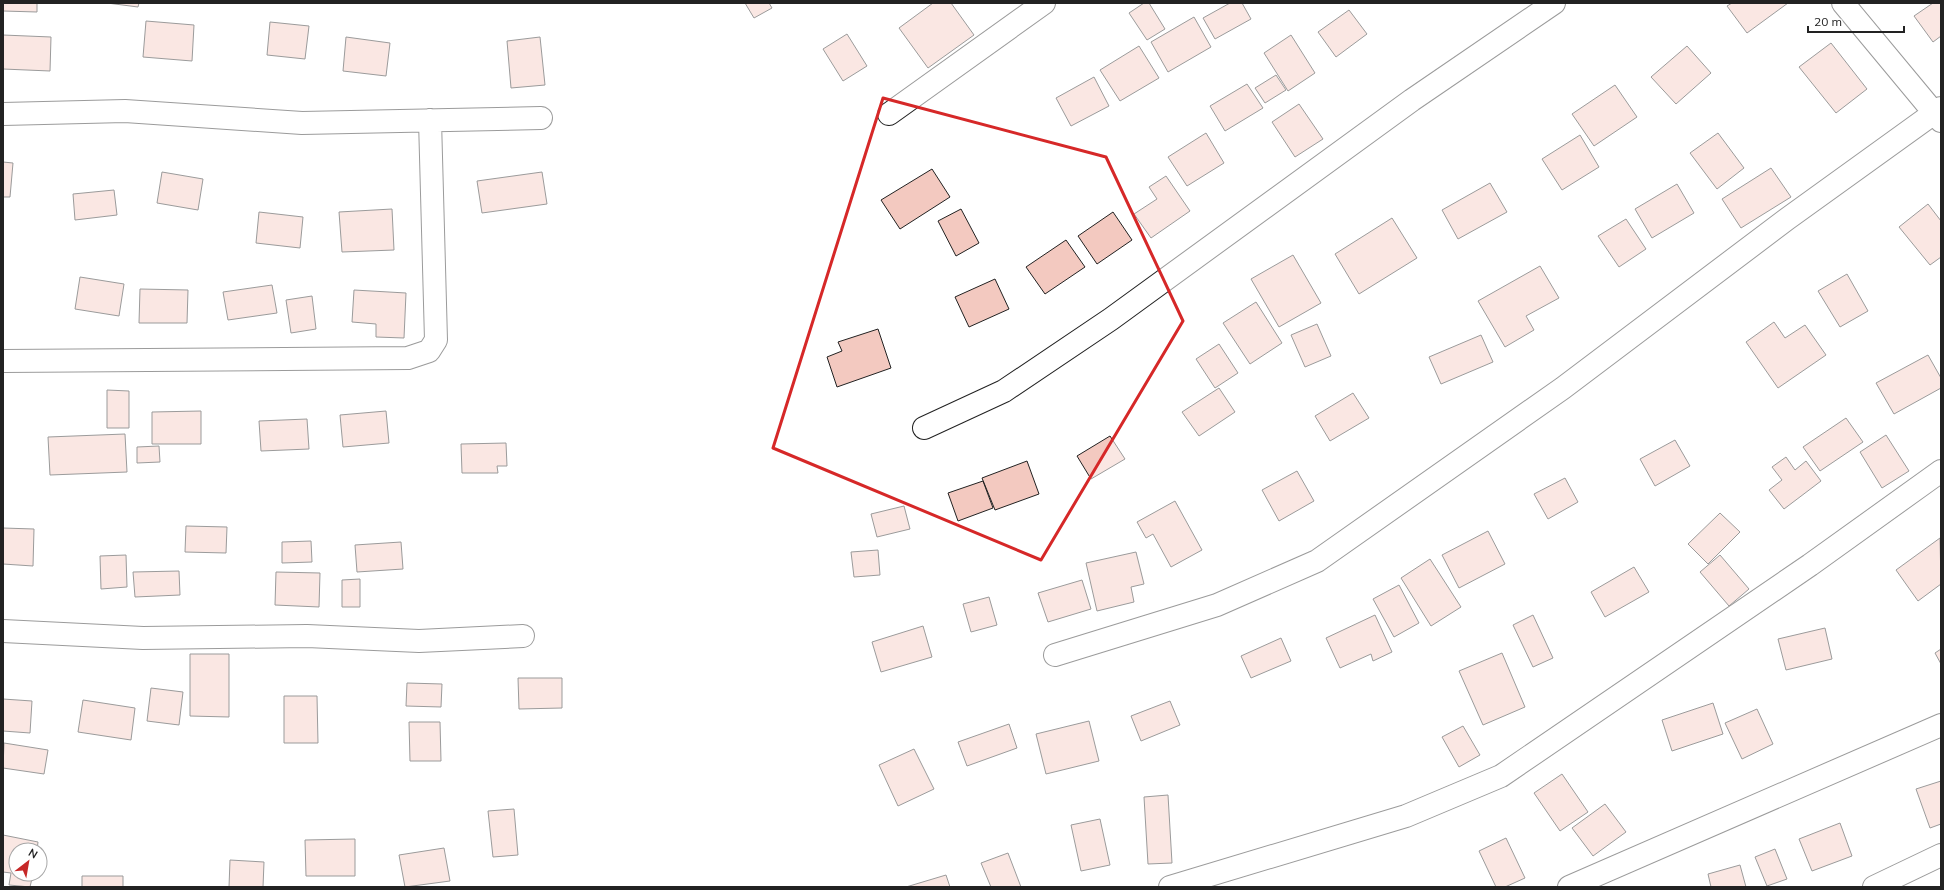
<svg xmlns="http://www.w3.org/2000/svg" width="1944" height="890" font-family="Mulish,sans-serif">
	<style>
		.building { fill: #f3c9c0; stroke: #222 }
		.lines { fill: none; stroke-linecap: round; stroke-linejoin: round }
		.street-casing { stroke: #222; stroke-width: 24 }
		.street { stroke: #fff; stroke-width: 22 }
		.marked { fill: none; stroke: #d62828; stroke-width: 3; stroke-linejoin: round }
	</style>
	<rect width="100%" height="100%" fill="#fff"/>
	<path class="building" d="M3 3H37V12L3 11Z
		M107 3H139L138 7Z
		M745 3H769L772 8 754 18Z
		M933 3H951L974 35 928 68 899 28Z
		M1144 3H1149L1165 29 1147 40 1129 13Z
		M1230 3H1242L1251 19 1215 39 1203 18Z
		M1732 3H1788L1747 33 1727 6Z
		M1933 3H1941V36L1933 42 1914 16Z
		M1349 10 1367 34 1336 57 1318 32Z
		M1194 17 1211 47 1168 72 1151 42Z
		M146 21 194 25 192 61 143 57Z
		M270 22 309 26 305 59 267 55Z
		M847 34 867 66 843 81 823 49Z
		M3 35 51 37 50 71 3 69Z
		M1291 35 1315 73 1288 91 1264 53Z
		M346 37 390 43 386 76 343 71Z
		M540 37 545 85 511 88 507 41Z
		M1831 43 1867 89 1836 113 1799 67Z
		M1139 46 1159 78 1120 101 1100 70Z
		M1687 46 1711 73 1676 104 1651 77Z
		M1276 75 1286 90 1265 103 1255 88Z
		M1094 77 1109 106 1071 126 1056 98Z
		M1247 84 1263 108 1225 131 1210 106Z
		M1615 85 1637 117 1594 146 1572 114Z
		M1299 104 1323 139 1295 157 1272 122Z
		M1206 133 1224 163 1187 186 1168 157Z
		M1718 133 1744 168 1717 189 1690 153Z
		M1580 135 1599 167 1562 190 1542 159Z
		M3 162 13 163 10 197H3Z
		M1771 168 1791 197 1741 228 1722 199Z
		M932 169 950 197 900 229 881 200Z
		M162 172 203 179 198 210 157 203Z
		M542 172 547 204 482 213 477 181Z
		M1166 176 1190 211 1151 238 1134 214 1157 199 1149 187Z
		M1490 183 1507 212 1458 239 1442 210Z
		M1677 184 1694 213 1652 238 1635 209Z
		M114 190 117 215 75 220 73 194Z
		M1928 204 1941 221V257L1930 265 1899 227Z
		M392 209 394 250 342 252 339 212Z
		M961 209 979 243 956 256 938 221Z
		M259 212 303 217 300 248 256 243Z
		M1113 212 1132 240 1097 264 1078 236Z
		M1392 218 1417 258 1359 294 1335 254Z
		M1626 219 1646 249 1619 267 1598 236Z
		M1066 240 1085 267 1045 294 1026 267Z
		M1293 255 1321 303 1279 327 1251 279Z
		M1540 266 1559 298 1526 316 1534 330 1505 347 1478 301Z
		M1847 274 1868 311 1840 327 1818 291Z
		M80 277 124 284 119 316 75 309Z
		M995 279 1009 309 969 327 955 297Z
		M272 285 277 313 228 320 223 292Z
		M140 289 188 290 187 323H139Z
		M354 290 406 293 404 338 376 337V324L352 322Z
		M312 296 316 329 291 333 286 300Z
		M1256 302 1282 343 1250 364 1223 323Z
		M1774 322 1785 338 1805 325 1826 355 1778 388 1746 342Z
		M1317 324 1331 356 1305 367 1291 335Z
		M878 329 891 368 837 387 827 357 842 351 838 342Z
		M1481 335 1493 362 1441 384 1429 357Z
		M1219 344 1238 373 1215 388 1196 359Z
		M1928 355 1941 378V388L1894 414 1876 383Z
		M1219 388 1235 412 1199 436 1182 412Z
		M107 390 129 391V428H107Z
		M1353 393 1369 418 1330 441 1315 416Z
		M201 411V444H152V412Z
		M386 411 389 443 343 447 340 415Z
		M1846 418 1863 442 1820 471 1803 447Z
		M307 419 309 449 261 451 259 421Z
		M125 434 127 472 50 475 48 437Z
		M1886 435 1909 471 1882 488 1860 452Z
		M1110 436 1125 459 1091 479 1077 456Z
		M1675 440 1690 466 1655 486 1640 459Z
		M506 443 507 466H497L498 473H462L461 444Z
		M159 446 160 462 137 463V447Z
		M1786 457 1795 470 1806 461 1821 481 1784 509 1769 490 1782 480 1772 467Z
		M1027 461 1039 494 995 510 982 478Z
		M1297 471 1314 501 1279 521 1262 490Z
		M1565 478 1578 502 1548 519 1534 494Z
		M983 481 993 508 958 521 948 493Z
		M1175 501 1202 550 1171 567 1153 534 1146 538 1137 522Z
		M904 506 910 529 877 537 871 514Z
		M1720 513 1740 532 1708 564 1688 544Z
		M186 526 227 527 226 553 185 552Z
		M3 528 34 529 33 566 3 564Z
		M1488 531 1505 564 1459 588 1442 555Z
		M1940 538 1941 584 1918 601 1896 570Z
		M311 541 312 562 282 563V542Z
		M401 542 403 569 357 572 355 545Z
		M878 550 880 575 854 577 851 552Z
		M1136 552 1144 584 1131 587 1134 602 1097 611 1086 563Z
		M126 555 127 587 101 589 100 556Z
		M1720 555 1749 589 1729 606 1700 572Z
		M1430 559 1461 607 1431 626 1401 578Z
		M1634 567 1649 592 1605 617 1591 592Z
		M179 571 180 595 135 597 133 572Z
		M276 572 320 573 319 607 275 605Z
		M360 579V607H342V580Z
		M1082 580 1091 609 1048 622 1038 593Z
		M1399 585 1419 623 1394 637 1373 599Z
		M989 597 997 625 971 632 963 604Z
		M1375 615 1392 652 1373 661 1371 654 1340 668 1326 638Z
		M1533 615 1553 658 1533 667 1513 625Z
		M923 626 932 657 881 672 872 642Z
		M1825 628 1832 659 1786 670 1778 639Z
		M1281 638 1291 661 1251 678 1241 656Z
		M1941 649V664L1935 653Z
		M1502 653 1525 707 1483 725 1459 671Z
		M190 654H229V717L190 716Z
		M518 678H562V708L519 709Z
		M407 683 442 684 441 707 406 706Z
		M151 688 183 692 179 725 147 721Z
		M284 696H317L318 743H284Z
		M3 699 32 701 30 733 3 731Z
		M83 700 135 708 131 740 78 732Z
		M1170 701 1180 725 1141 741 1131 716Z
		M1713 703 1723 734 1672 751 1662 720Z
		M1757 709 1773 744 1742 759 1725 723Z
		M1089 721 1099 761 1046 774 1036 734Z
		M409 722H440L441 761H410Z
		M1009 724 1017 748 967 766 958 742Z
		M1463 726 1480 755 1459 767 1442 737Z
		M4 743 48 750 44 774 3 768Z
		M914 749 934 789 898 806 879 765Z
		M1562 774 1588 812 1560 831 1534 793Z
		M1941 781V824L1930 828 1916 789Z
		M1168 795 1172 863 1148 864 1144 797Z
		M1605 804 1626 832 1593 856 1572 828Z
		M514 809 518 855 493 857 488 811Z
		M1100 819 1110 865 1081 871 1071 825Z
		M1840 823 1852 856 1812 871 1799 839Z
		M3 835 38 842 37 850H16V874H33L30 887 9 885 11 873 3 872Z
		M1506 838 1525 878 1505 887H1496L1479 851Z
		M355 839V876H306L305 840Z
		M444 848 450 881 405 887 399 855Z
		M1775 849 1787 879 1767 886 1755 857Z
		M1008 853 1021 887H991L981 863Z
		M230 860 264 862 263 887H229Z
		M1740 865 1746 887H1711L1708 874Z
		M946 875 950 887H906Z
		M82 876H123V887H82Z"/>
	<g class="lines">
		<g class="street-casing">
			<path id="street" d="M1843 3 1941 121
				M3 114 125 111 302 123 541 118
				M889 114 1044 3
				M3 361 408 358 429 351 436 340 430 120
				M924 428 1004 391 1111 319 1412 100 1554 3
				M3 631 143 638 307 636 419 641 523 636
				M1055 655 1217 605 1317 561 1563 388 1787 219 1941 108
				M1170 887 1406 816 1501 776 1810 565 1941 471
				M1569 887 1941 725
				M1874 887 1941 855"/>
		</g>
		<use href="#street" class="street"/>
	</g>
	<path d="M0 0H1944V890H0ZM883 98 1106 157 1183 321 1041 560 773 448Z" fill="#fff" fill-opacity=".55" fill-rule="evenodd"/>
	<path class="marked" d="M883 98 1106 157 1183 321 1041 560 773 448Z"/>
	<rect width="1944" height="890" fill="none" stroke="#222222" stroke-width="8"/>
	<g transform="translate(28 862) rotate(31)"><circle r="19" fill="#ffffff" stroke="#a7a7a7"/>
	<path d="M0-3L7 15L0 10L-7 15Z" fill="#c62828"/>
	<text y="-6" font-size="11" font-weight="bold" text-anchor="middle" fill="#222222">N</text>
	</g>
	<path d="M1808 26v6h96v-6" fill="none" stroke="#222222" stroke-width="2"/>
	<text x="1814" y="26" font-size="12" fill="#222222" stroke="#ffffff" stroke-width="3" paint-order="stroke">20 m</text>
</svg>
